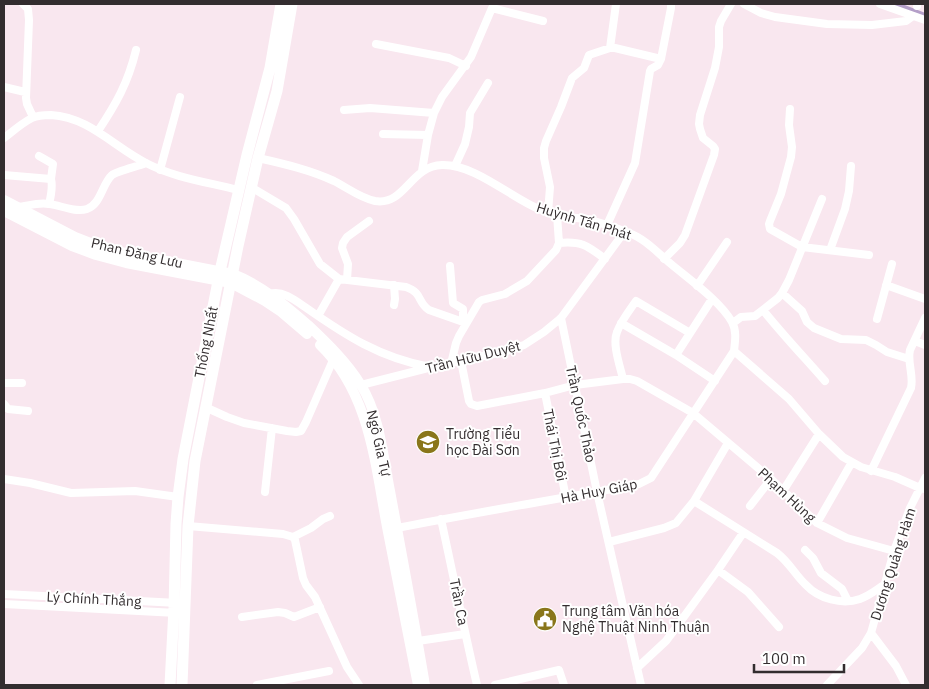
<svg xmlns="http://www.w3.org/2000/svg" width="929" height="689" font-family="'IBM Plex Sans',sans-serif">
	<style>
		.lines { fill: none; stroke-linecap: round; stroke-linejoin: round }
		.canal { stroke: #b49fc8; stroke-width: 6 }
		.minor { stroke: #fff; stroke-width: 8 }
		.secondary { stroke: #fff; stroke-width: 10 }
		.primary { stroke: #fff; stroke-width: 11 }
		.labels { text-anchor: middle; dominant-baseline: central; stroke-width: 4; stroke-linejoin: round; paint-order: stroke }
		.street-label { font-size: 14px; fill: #332d2f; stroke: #fff }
		.poi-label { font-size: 14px; fill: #332d2f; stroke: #fff; text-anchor: start }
	</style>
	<rect width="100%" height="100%" fill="#f9e7ef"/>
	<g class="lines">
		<path class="canal" d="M894 4 925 16"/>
		<path class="minor" d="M23 4 28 9 29 20 26 98 27 104 33 117
			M744 4 761 13 775 17 827 24 872 25 906 21 913 16
			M880 4 925 20
			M917 4V6
			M376 44 449 58 466 66
			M610 48H615L661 59
			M4 87 25 92
			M790 109 789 125 792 147 791 157 781 194 770 221 769 224 770 229 802 247 869 255
			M344 110 370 108 434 113
			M98 131C116 104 128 83 136 50
			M383 134 428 135
			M4 138C13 131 22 123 32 118 38 115 45 115 51 115 89 117 114 147 146 163 175 178 207 182 238 190
			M39 156 53 164 51 179C53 187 51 196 49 204
			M258 158C285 164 310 170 334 181 348 188 360 198 375 201 405 206 410 166 442 165 475 164 511 198 541 210 556 217 573 217 589 220 603 223 616 228 629 233 644 238 659 254 671 264 690 280 720 301 732 322 737 331 735 342 734 351L651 478 639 484C559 499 478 512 397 528
			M455 166 465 144 469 127 470 113 488 83
			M160 170 180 97
			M422 171 428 135 434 113 442 97 471 57 492 8 543 21
			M4 175 51 179
			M251 187 286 208 294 219 320 264 339 279 406 287C423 293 417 302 429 310L466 323
			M18 207C28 206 38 202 49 204 60 205 75 213 87 209 101 204 102 184 112 175 117 171 139 166 146 163
			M548 213 550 187 544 158V148L546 141 561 107 572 78 584 68 589 55 610 48 616 4
			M607 225 635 163 650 71 651 69 658 65 661 59 671 8V4
			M559 243C581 241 587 245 605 259
			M830 250 845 209 849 191 851 166
			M664 259 680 243 685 235 714 155 715 149 713 146 703 138 700 129 699 124 700 115 715 68 719 47V27L721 21 731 4
			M450 266 453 303 463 309V322
			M347 280 348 264 342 248 343 243 347 237 369 221
			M886 285 925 299
			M697 286 727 242
			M782 293 802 311 807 322 814 328 841 339 866 340 876 345 887 352 909 359
			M270 294C282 290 295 300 305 307 345 335 380 358 430 367
			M394 305 395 299 394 285
			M763 310C783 335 804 357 825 381
			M318 316 339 279
			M561 318 597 492 641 685
			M877 319 892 264
			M621 323 676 355 715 381
			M733 323 741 317 755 316 778 298 782 293 789 280 822 199
			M915 341 925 345
			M734 351 789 399 819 434 843 457 861 467 895 477 920 488 925 489
			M676 355 712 299
			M461 361 469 401 471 404 477 406 545 393 575 385 623 379H630L637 381 693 413 771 479 817 523 847 538 894 551
			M451 364 456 343 459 336 479 302 482 300 505 294 527 281 556 250 559 243 557 215
			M623 379C620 366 612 344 617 332 621 321 629 311 636 301L690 333
			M4 383H22
			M361 385 432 367 507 351 524 345 544 332 561 318 625 231
			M545 393 566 498
			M4 404 8 409 28 411
			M205 407 227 417 244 423 287 431 296 432 301 431 306 422 333 360
			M871 471 911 388C914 375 907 363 910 350L925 318
			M4 479 30 483 71 493 135 491 178 497
			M783 491 819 434
			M265 492 272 428
			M694 501 777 553C790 563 795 575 806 585 819 599 842 605 860 599 869 596 876 590 884 585
			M750 506 771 479
			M441 519C453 574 464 630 477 685
			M817 523 852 462
			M188 526 283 534 293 537 295 540 303 578 306 585 315 597 347 667 359 685
			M293 537 311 528 323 519 330 516
			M609 542 664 528 676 523 694 501 728 443
			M805 550 813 558 821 573 842 589 848 601
			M718 570 748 592 779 627
			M4 594 178 603
			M4 604 177 613
			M242 617 278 612 285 613 294 617 320 607
			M871 633 896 666 906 685
			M418 641 465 634
			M637 668 666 641 675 629 718 570 743 533
			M257 685 329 671
			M495 685 559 670 564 685
			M827 685 862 648 871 633 894 551 910 508 925 478"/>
		<path class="secondary" d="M4 200 75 237 98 246 126 253 233 274C261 285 285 305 308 325 327 343 347 362 361 385 380 416 383 456 390 491 402 555 414 620 425 685
			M4 211 72 246 96 255 126 263 231 283 265 301 280 311 307 334
			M320 345C371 394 375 466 388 532 398 583 408 634 418 685"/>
		<path class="primary" d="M170 685 174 608 176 524 178 497 183 459 220 271 247 155 270 68 281 4
			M182 685 188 526 195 461 238 246 258 158 277 91 292 4"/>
	</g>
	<defs>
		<g id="school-disc" transform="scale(1.25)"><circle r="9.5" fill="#89761a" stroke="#fff"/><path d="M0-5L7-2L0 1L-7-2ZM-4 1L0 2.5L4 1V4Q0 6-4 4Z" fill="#fff"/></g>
		<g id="civic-disc" transform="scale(1.25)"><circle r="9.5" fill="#89761a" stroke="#fff"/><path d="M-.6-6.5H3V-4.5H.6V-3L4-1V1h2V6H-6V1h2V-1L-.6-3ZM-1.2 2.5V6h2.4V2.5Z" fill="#fff"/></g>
	</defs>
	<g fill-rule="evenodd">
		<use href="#school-disc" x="428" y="442"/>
		<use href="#civic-disc" x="545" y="619"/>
	</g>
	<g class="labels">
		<g class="street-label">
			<text transform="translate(584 221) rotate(17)">Huỳnh Tấn Phát</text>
			<text transform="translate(137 253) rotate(13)">Phan Đăng Lưu</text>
			<text transform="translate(206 342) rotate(-79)">Thống Nhất</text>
			<text transform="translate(473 357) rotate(-14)">Trần Hữu Duyệt</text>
			<text transform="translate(581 414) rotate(78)">Trần Quốc Thảo</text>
			<text transform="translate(379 443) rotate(77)">Ngô Gia Tự</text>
			<text transform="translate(555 445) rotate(79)">Thái Thị Bôi</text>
			<text transform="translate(599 491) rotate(-11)">Hà Huy Giáp</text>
			<text transform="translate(787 495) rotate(43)">Phạm Hùng</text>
			<text transform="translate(893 564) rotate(-72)">Dương Quảng Hàm</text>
			<text transform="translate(94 599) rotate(3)">Lý Chính Thắng</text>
			<text transform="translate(459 602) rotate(79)">Trần Ca</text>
		</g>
		<g class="poi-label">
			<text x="446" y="434">Trường Tiểu<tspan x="446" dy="16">học Đài Sơn</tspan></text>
			<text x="562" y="611">Trung tâm Văn hóa<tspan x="562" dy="16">Nghệ Thuật Ninh Thuận</tspan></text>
		</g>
	</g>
	<rect width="929" height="689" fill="none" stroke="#332d2f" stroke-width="10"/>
	<path d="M754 664v8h90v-8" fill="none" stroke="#332d2f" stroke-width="2.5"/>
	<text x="762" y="664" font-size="15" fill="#332d2f" stroke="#ffffff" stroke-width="4" paint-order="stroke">100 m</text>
</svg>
